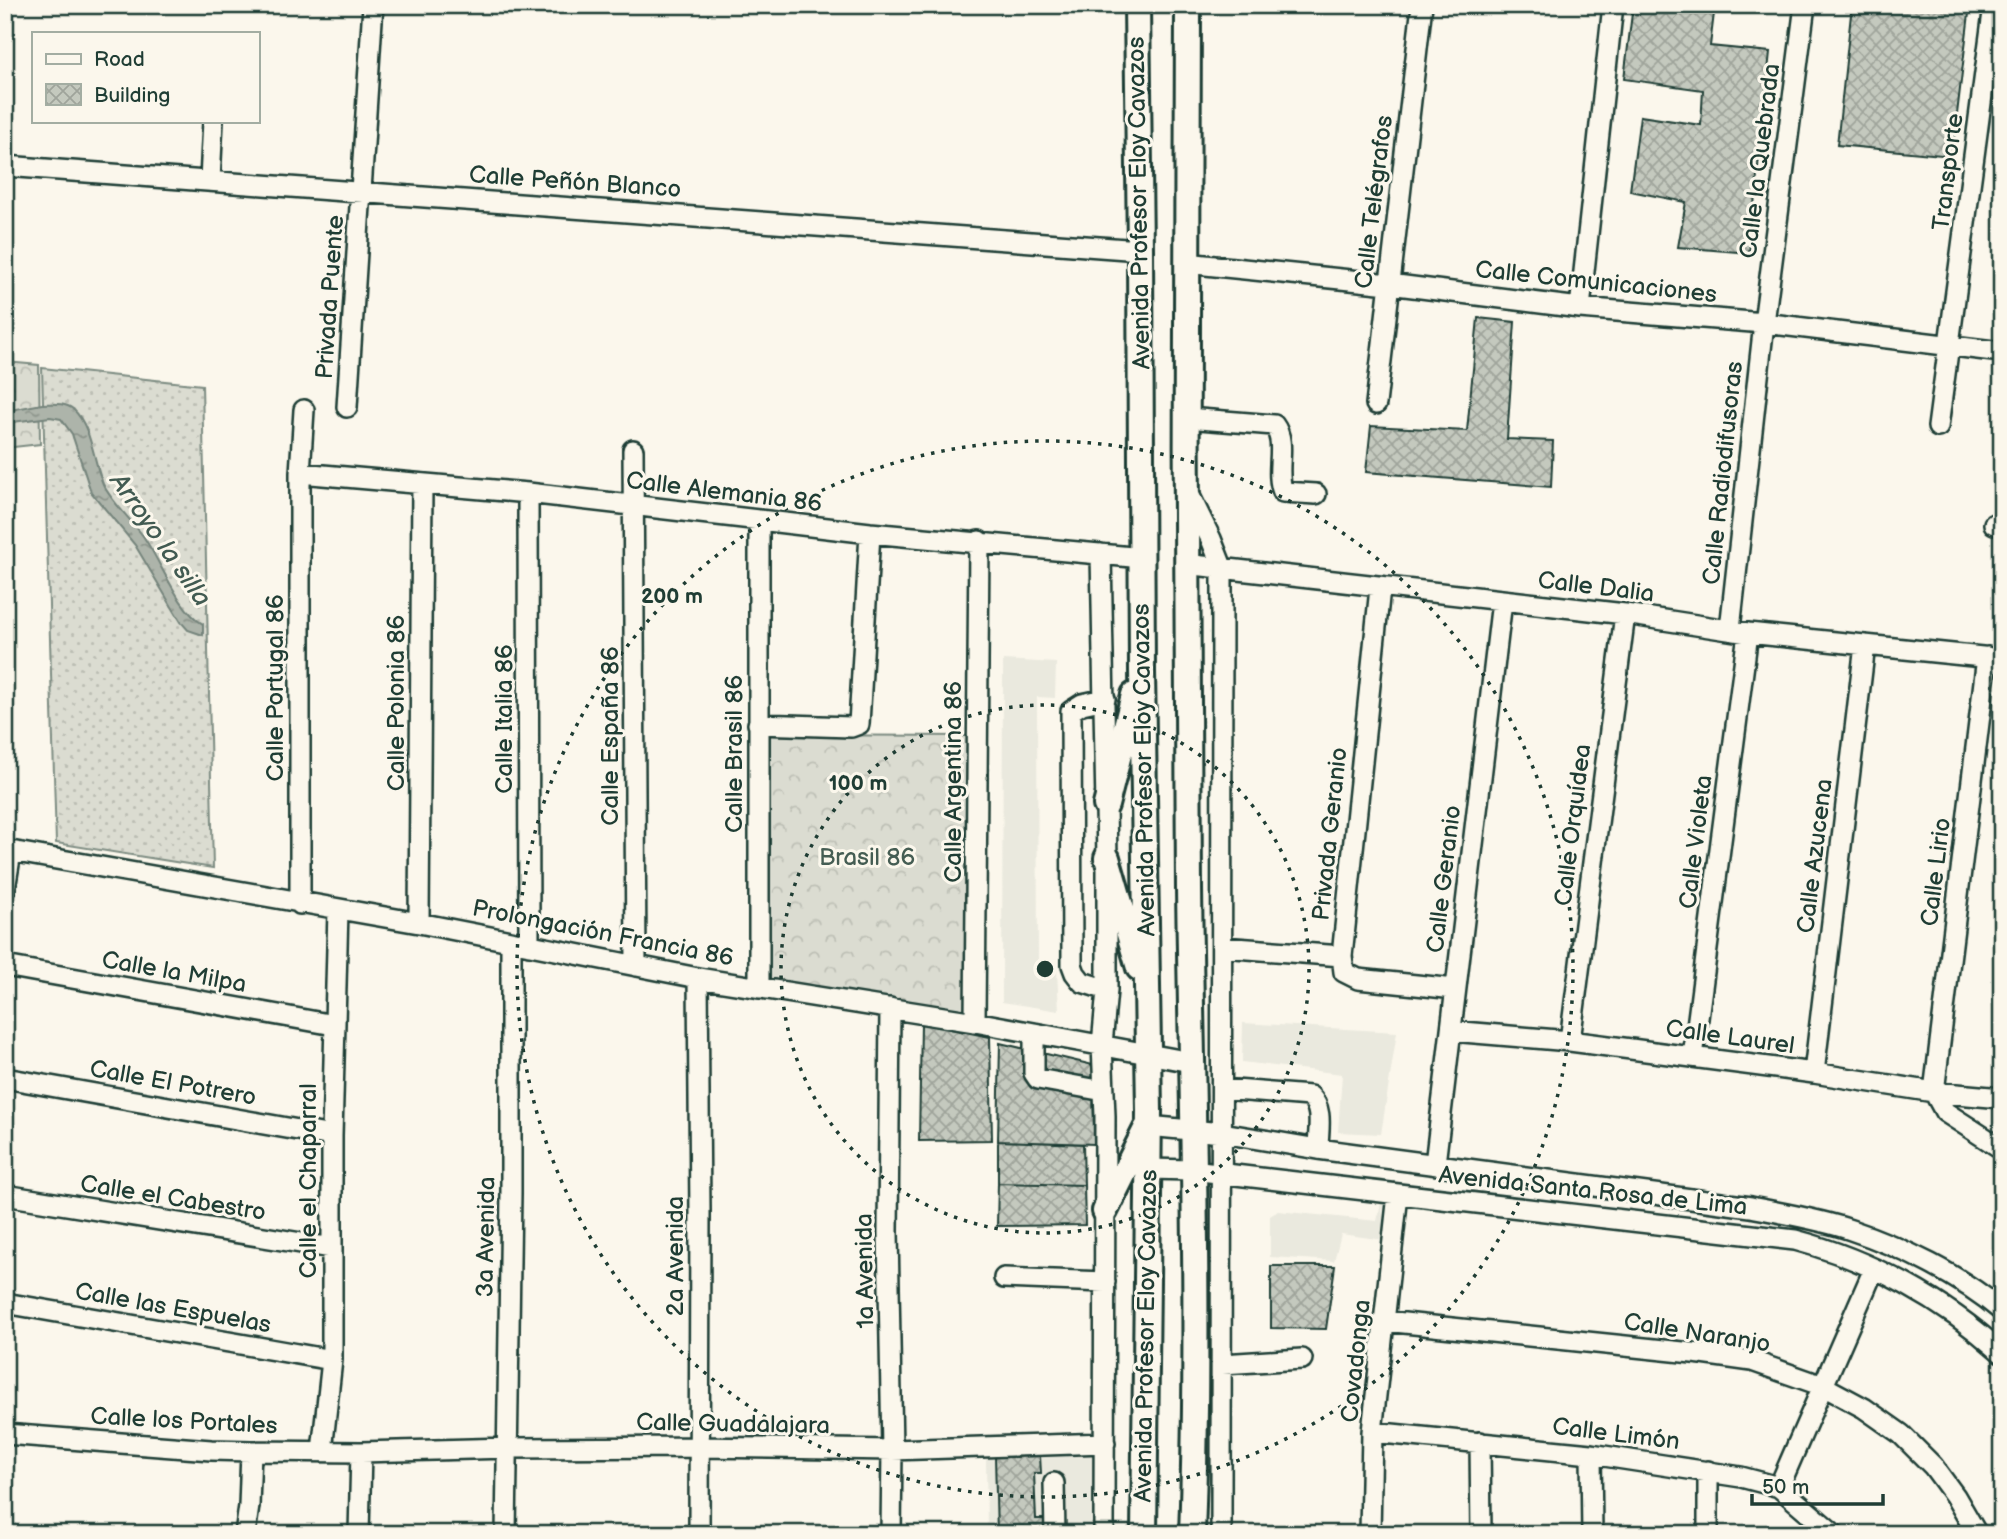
<svg xmlns="http://www.w3.org/2000/svg" width="2007" height="1539" font-family="'Balsamiq Sans',sans-serif">
	<style>
		.built { fill: #eae9de }
		.grass { fill: url(#grass-dots); stroke: #7d8c82; stroke-width: 2 }
		.forest { fill: url(#forest-crowns); stroke: #7d8c82; stroke-width: 2 }
		.water { fill: url(#water-ripples); stroke: #74847b; stroke-width: 2 }
		.building { fill: url(#building-cross-hatch); stroke: #1f3d34; stroke-width: 2 }
		.lines { fill: none; stroke-linecap: round; stroke-linejoin: round }
		.minor-casing { stroke: #1f3d34; stroke-width: 24 }
		.major-casing { stroke: #1f3d34; stroke-width: 30 }
		.minor { stroke: #fbf7ec; stroke-width: 19 }
		.major { stroke: #fbf7ec; stroke-width: 24 }
		.ring { fill: none; stroke: #1f3d34; stroke-width: 3.5; stroke-dasharray: 3.5 7 }
		.labels { text-anchor: middle; dominant-baseline: central; stroke-width: 6; stroke-linejoin: round; paint-order: stroke }
		.street-label { font-size: 24px; fill: #1f3d34; stroke: #fbf7ec }
		.park-label { font-size: 24px; fill: #455d53; stroke: #fbf7ec }
		.water-label { font-size: 26px; font-style: italic; fill: #425b52; stroke: #fbf7ec }
		.centre { fill: #1f3d34; stroke: #fbf7ec; stroke-width: 3.5 }
		.ring-label { font-size: 21px; text-anchor: middle; font-weight: bold; fill: #1f3d34; stroke: #fbf7ec; stroke-width: 6; stroke-linejoin: round; paint-order: stroke }
	</style>
	<defs>
		<pattern id="grass-dots" width="8" height="8" patternUnits="userSpaceOnUse" patternTransform="scale(1.75)"><rect width="8" height="8" fill="#dbdcd1"/><path d="M2 2h.1M6 6h.1" fill="none" stroke="#bcbeb4" stroke-width="1.8" stroke-linecap="round"/></pattern>
		<pattern id="forest-crowns" width="20" height="18" patternUnits="userSpaceOnUse" patternTransform="scale(1.75)"><rect width="20" height="18" fill="#dbdcd1"/><path d="M2 6a3 3 0 1 1 6 0M12 15a3 3 0 1 1 6 0" fill="none" stroke="#bcbeb4"/></pattern>
		<pattern id="water-ripples" width="26" height="14" patternUnits="userSpaceOnUse" patternTransform="scale(1.75)"><rect width="26" height="14" fill="#adb4aa"/><path d="M2 4q2-2 4 0t4 0M15 11q2-2 4 0t4 0" fill="none" stroke="#8c948b"/></pattern>
		<pattern id="building-cross-hatch" width="8" height="8" patternUnits="userSpaceOnUse" patternTransform="scale(1.75)"><rect width="8" height="8" fill="#c4c9be"/><path d="M0 0l8 8M0 8l8-8" fill="none" stroke="#9fa49b"/></pattern>
	</defs>
	<rect width="100%" height="100%" fill="#fbf7ec"/>
	<filter id="ink" filterUnits="userSpaceOnUse"><feTurbulence type="fractalNoise" baseFrequency=".0143" numOctaves="2"/><feDisplacementMap in="SourceGraphic" scale="14" xChannelSelector="R" yChannelSelector="G"/><feConvolveMatrix kernelMatrix="1 2 1 2 8 2 1 2 1" color-interpolation-filters="sRGB"/></filter>
	<g filter="url(#ink)">
		<path class="built" d="M1003 660 1056 663 1055 698 1037 697 1038 970H1057L1059 1011 1002 1002Z
			M1243 1023 1397 1032 1381 1134 1338 1132 1342 1074 1242 1062Z
			M1382 1198 1384 1240 1341 1234 1334 1261 1270 1257V1216L1278 1211 1377 1221Z
			M1094 1455 1095 1534H987L986 1456Z"/>
		<path class="grass" d="M42 368 202 385 213 868 56 843Z"/>
		<path class="forest" d="M5 362 39 365 40 444 5 448Z
			M765 735 971 736 970 1013 762 979Z"/>
		<path class="water" d="M42 404C52 404 65 402 73 409 92 427 93 460 103 484 112 503 131 519 143 536 160 560 179 611 203 624V635L188 630 181 622 135 545 91 492 72 434 61 419 50 417 5 423V411Z"/>
		<path class="building" d="M1633 5H1715L1710 46 1770 52 1749 253 1678 247 1686 202 1630 191 1640 116 1701 125 1703 90 1624 79Z
			M1852 5H1970L1952 156 1837 145Z
			M1478 318 1515 322 1507 439 1553 441 1551 487 1366 472 1371 426 1467 431Z
			M921 1023 990 1037 992 1140 919 1141Z
			M1000 1043 1093 1065 1094 1144 998 1141Z
			M998 1141 1083 1144 1084 1185 998 1183Z
			M998 1183 1084 1185 1085 1225 997 1226Z
			M1271 1266H1335L1326 1329 1271 1328Z
			M995 1456H1040L1041 1473H1034L1036 1519H1049V1534H997Z
			M1320 1530V1534H1273V1531Z"/>
		<g class="lines">
			<g class="minor-casing">
				<path id="minor" d="M5 166 1140 250
					M210 180 213 121
					M1186 263 1389 284 1580 308 1764 323 2002 352
					M1580 308 1613 5
					M1376 404 1422 5
					M347 407 373 5
					M1187 418 1274 425C1288 444 1274 470 1283 492L1316 494
					M1938 427 1994 5
					M633 450 636 966
					M300 473 528 493 870 533 1143 558
					M1188 492 1211 539 1222 567 1221 1534
					M528 493 529 945
					M759 521V988
					M1994 524 2002 525
					M1101 554 1107 858V990L1102 1045 1105 1116 1104 1534
					M1185 564 1625 614 1748 633 2002 659
					M1380 588 1342 956 1344 972 1358 979 1455 989
					M1730 629 1764 323 1805 5
					M1987 657 1934 1092 1945 1112 2002 1149
					M1105 699 1082 704 1071 711 1072 965 1075 973 1082 982 1107 990
					M758 724 851 727 859 724 870 533
					M5 850 419 923 698 978 975 1022 1191 1062
					M5 889 11 852
					M300 904V473L304 410
					M419 923 422 484
					M1222 947 1342 956
					M5 966 334 1025
					M698 978 700 1213 699 1534
					M890 1008 888 1232 892 1450 891 1534
					M975 1022 979 541
					M1451 1031 1570 1041 1814 1073 1934 1092 2002 1098
					M1034 1033V1073L1038 1079 1104 1091
					M1570 1041 1625 614
					M1693 1057 1748 633
					M1814 1073 1865 645
					M5 1078 332 1136
					M1222 1089 1310 1096C1324 1109 1318 1131 1318 1149
					M1148 1126 1222 1133 1318 1149 1751 1207C1785 1214 1819 1219 1851 1230 1902 1247 1961 1276 2002 1311
					M1435 1164 1502 601
					M1148 1169 1192 1170 1795 1240C1871 1260 1944 1300 2002 1353
					M5 1195 332 1248
					M1004 1278 1105 1282
					M5 1303 332 1360
					M1385 1321 1702 1354 1752 1361 1823 1386 1864 1408 1901 1434 1933 1466 1955 1496 1977 1534
					M1222 1364 1302 1359
					M1372 1432 1591 1454 1741 1477 1779 1487 1834 1534
					M5 1434 211 1450 251 1451 361 1452 508 1448 700 1447 892 1450 1105 1443
					M1480 1442 1481 1534
					M322 1451 332 1360V1136L338 910
					M1591 1454 1592 1534
					M1054 1483 1055 1534
					M1779 1487 1874 1269
					M245 1534 249 1506 251 1451
					M359 1534 361 1452
					M506 1534 511 1193V942
					M1370 1534 1372 1432 1398 1194
					M1708 1534V1471"/>
			</g>
			<g class="major-casing">
				<path id="major" d="M1137 5 1140 250 1142 671 1149 1111 1144 1534
					M1188 5C1186 300 1186 594 1189 889 1192 1103 1200 1319 1192 1534
					M1106 805 1134 695
					M1107 858 1139 968
					M1105 1211 1146 1129"/>
			</g>
			<use href="#minor" class="minor"/>
			<use href="#major" class="major"/>
		</g>
	</g>
	<g class="ring">
		<circle cx="1045" cy="969" r="264"/>
		<circle cx="1045" cy="969" r="528"/>
	</g>
	<g class="labels">
		<g class="street-label">
			<text transform="translate(1760 161) rotate(-83)">Calle la Quebrada</text>
			<text transform="translate(1948 172) rotate(-83)">Transporte</text>
			<text transform="translate(575 182) rotate(4)">Calle Peñón Blanco</text>
			<text transform="translate(1374 202) rotate(-83)">Calle Telégrafos</text>
			<text transform="translate(1139 203) rotate(-91)">Avenida Profesor Eloy Cavazos</text>
			<text transform="translate(1596 282) rotate(6)">Calle Comunicaciones</text>
			<text transform="translate(330 297) rotate(-86)">Privada Puente</text>
			<text transform="translate(1723 473) rotate(-84)">Calle Radiodifusoras</text>
			<text transform="translate(724 492) rotate(7)">Calle Alemania 86</text>
			<text transform="translate(1596 587) rotate(7)">Calle Dalia</text>
			<text transform="translate(275 688) rotate(-90)">Calle Portugal 86</text>
			<text transform="translate(396 703) rotate(-90)">Calle Polonia 86</text>
			<text transform="translate(504 719) rotate(-90)">Calle Italia 86</text>
			<text transform="translate(610 736) rotate(-90)">Calle España 86</text>
			<text transform="translate(734 754) rotate(-90)">Calle Brasil 86</text>
			<text transform="translate(1144 770) rotate(-91)">Avenida Profesor Eloy Cavazos</text>
			<text transform="translate(953 782) rotate(-90)">Calle Argentina 86</text>
			<text transform="translate(1573 825) rotate(-83)">Calle Orquídea</text>
			<text transform="translate(1330 834) rotate(-84)">Privada Geranio</text>
			<text transform="translate(1696 842) rotate(-83)">Calle Violeta</text>
			<text transform="translate(1815 856) rotate(-83)">Calle Azucena</text>
			<text transform="translate(1936 872) rotate(-83)">Calle Lirio</text>
			<text transform="translate(1444 879) rotate(-83)">Calle Geranio</text>
			<text transform="translate(603 933) rotate(11)">Prolongación Francia 86</text>
			<text transform="translate(174 972) rotate(10)">Calle la Milpa</text>
			<text transform="translate(1730 1037) rotate(8)">Calle Laurel</text>
			<text transform="translate(173 1083) rotate(10)">Calle El Potrero</text>
			<text transform="translate(308 1181) rotate(-90)">Calle el Chaparral</text>
			<text transform="translate(1593 1191) rotate(6)">Avenida Santa Rosa de Lima</text>
			<text transform="translate(173 1198) rotate(9)">Calle el Cabestro</text>
			<text transform="translate(486 1237) rotate(-89)">3a Avenida</text>
			<text transform="translate(675 1256) rotate(-90)">2a Avenida</text>
			<text transform="translate(865 1271) rotate(-91)">1a Avenida</text>
			<text transform="translate(173 1308) rotate(10)">Calle las Espuelas</text>
			<text transform="translate(1697 1333) rotate(9)">Calle Naranjo</text>
			<text transform="translate(1146 1336) rotate(-89)">Avenida Profesor Eloy Cavazos</text>
			<text transform="translate(1356 1361) rotate(-84)">Covadonga</text>
			<text transform="translate(184 1421) rotate(3)">Calle los Portales</text>
			<text transform="translate(733 1424) rotate(1)">Calle Guadalajara</text>
			<text transform="translate(1616 1434) rotate(7)">Calle Limón</text>
		</g>
		<g class="park-label">
			<text x="867" y="857">Brasil 86</text>
		</g>
		<g class="water-label">
			<text transform="translate(160 540) rotate(55)">Arroyo la silla</text>
		</g>
	</g>
	<circle cx="1045" cy="969" r="10" class="centre"/>
	<g class="ring-label">
		<text x="672" y="603">200 m</text>
		<text x="858" y="790">100 m</text>
	</g>
	<rect width="2007" height="1539" fill="none" stroke="#fbf7ec" stroke-width="28"/>
	<rect x="14" y="14" width="1979" height="1511" fill="none" stroke="#1f3d34" stroke-width="2.5" filter="url(#ink)"/>
	<rect x="32" y="32" width="228" height="91" fill="#fbf7ec" stroke="#a3ada2" stroke-width="2"/>
	<rect x="46" y="54" width="35" height="10" fill="#fbf7ec" stroke="#a3ada2" stroke-width="2"/>
	<text x="94" y="66" font-size="21" fill="#1f3d34">Road</text>
	<rect x="46" y="84" width="35" height="21" fill="url(#building-cross-hatch)" stroke="#a3ada2" stroke-width="2"/>
	<text x="94" y="102" font-size="21" fill="#1f3d34">Building</text>
	<path d="M1752 1494v10h131v-10" fill="none" stroke="#1f3d34" stroke-width="3.5"/>
	<text x="1762" y="1494" font-size="21" fill="#1f3d34" stroke="#fbf7ec" stroke-width="5" paint-order="stroke">50 m</text>
</svg>
